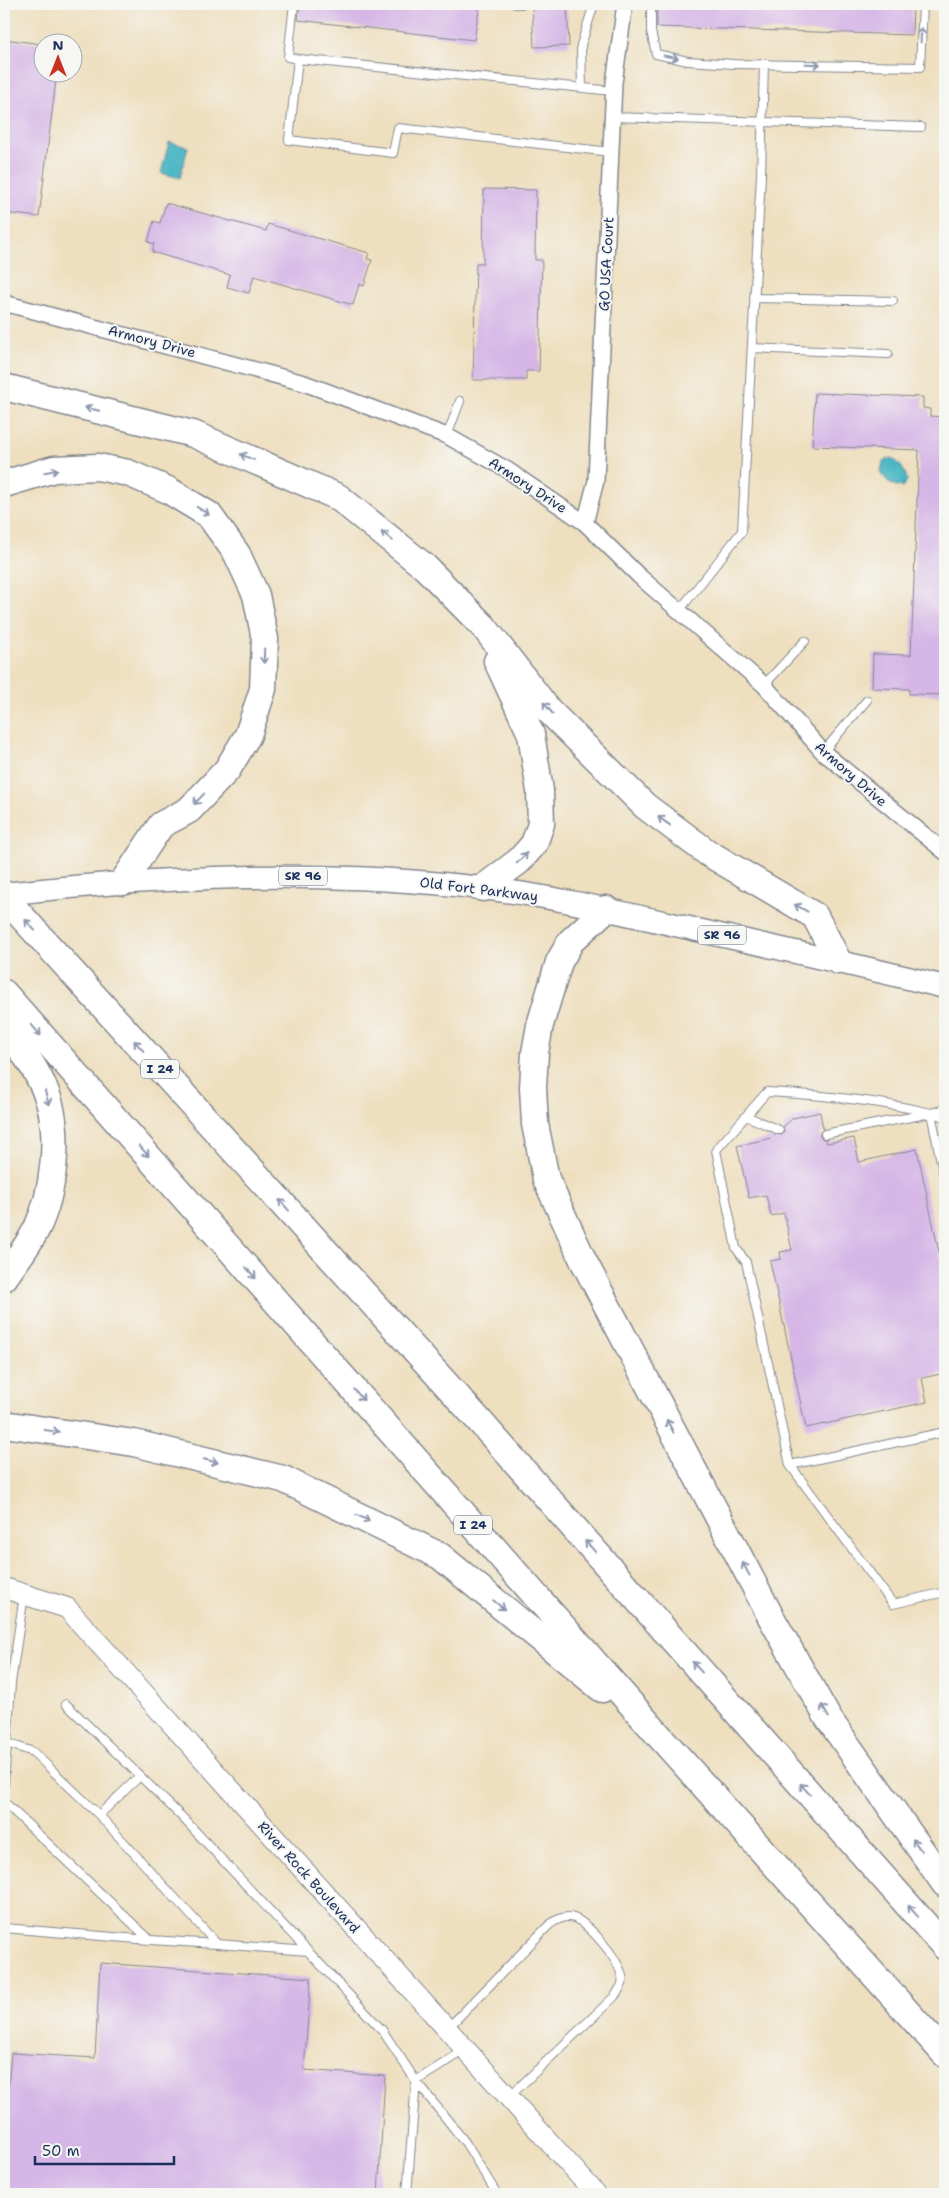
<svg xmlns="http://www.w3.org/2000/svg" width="949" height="2198" font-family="'Shantell Sans',sans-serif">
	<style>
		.water { fill: #47b5c2; stroke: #317290 }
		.building { fill: #d5b6e6 }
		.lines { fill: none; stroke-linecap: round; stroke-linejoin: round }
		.lane-casing { stroke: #84878e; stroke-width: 10 }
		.street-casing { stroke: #84878e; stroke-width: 18 }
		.secondary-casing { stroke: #84878e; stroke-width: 22 }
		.primary-casing { stroke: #84878e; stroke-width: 25 }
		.highway-casing { stroke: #84878e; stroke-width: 29 }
		.lane { stroke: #fff; stroke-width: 8 }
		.street { stroke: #fff; stroke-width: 15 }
		.secondary { stroke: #fff; stroke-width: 20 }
		.primary { stroke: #fff; stroke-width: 22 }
		.highway { stroke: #fff; stroke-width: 26 }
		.oneway { stroke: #8d97ae }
		.labels { text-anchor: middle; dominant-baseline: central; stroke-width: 4; stroke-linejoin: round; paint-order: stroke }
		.shield { fill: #f6f6f2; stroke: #5d6b8a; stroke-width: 1 }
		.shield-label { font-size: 12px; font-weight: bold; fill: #1b2f5e }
		.street-label { font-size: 14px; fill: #1b2f5e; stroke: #f6f6f2 }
	</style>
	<rect width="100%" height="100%" fill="#f6f6f2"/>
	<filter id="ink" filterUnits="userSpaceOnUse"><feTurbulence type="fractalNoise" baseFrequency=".02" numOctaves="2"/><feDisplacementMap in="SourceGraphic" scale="10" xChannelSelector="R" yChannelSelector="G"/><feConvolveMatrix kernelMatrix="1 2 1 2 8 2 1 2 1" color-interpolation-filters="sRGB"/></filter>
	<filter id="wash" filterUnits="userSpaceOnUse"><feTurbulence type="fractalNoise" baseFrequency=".0096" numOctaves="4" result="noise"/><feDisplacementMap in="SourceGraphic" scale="20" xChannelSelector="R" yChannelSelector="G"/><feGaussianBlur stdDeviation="1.12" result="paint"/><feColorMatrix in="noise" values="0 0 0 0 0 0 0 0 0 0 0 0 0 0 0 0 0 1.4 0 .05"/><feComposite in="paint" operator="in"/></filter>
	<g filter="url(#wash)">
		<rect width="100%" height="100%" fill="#eedfbf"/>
		<path class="water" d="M169 142 188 147 180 178 161 173Z
			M891 458C899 461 907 473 907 481L902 487 890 484 881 473 883 462Z"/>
		<g id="blocks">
			<path class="building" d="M300 4H480L474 40 298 20Z
				M532 4H567L569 46 534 47Z
				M657 4H913L912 35 657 27Z
				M4 39 42 44V72H57L39 217 4 213Z
				M484 189 536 190 535 260H542L539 371H526V380H473L476 263H483Z
				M166 203 266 231 268 224 369 253 367 259 372 260 364 286 359 284 353 305 254 276 249 293 227 287 230 275 152 252 154 244 148 242 154 221 160 223Z
				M815 393 923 397V408L930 409V416L945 417V695L909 694V689L872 688 873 654 911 655 919 450 812 446Z
				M820 1112 823 1129 820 1133V1137L826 1140 827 1143 854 1138 859 1162 917 1149 945 1280V1373L922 1378 927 1402 806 1428 770 1261 781 1259 780 1252 792 1250 784 1213 771 1216 766 1195 749 1198 737 1146 771 1138 775 1134 782 1135 784 1132 783 1127 793 1118Z
				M100 1963 311 1978 304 2070 385 2076 378 2194H4V2142L11 2053 95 2058Z"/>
		</g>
	</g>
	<g filter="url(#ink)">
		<use href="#blocks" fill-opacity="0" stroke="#84878e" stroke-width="1"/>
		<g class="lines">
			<g class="lane-casing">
				<path id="lane" d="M294 4 288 57 298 59
					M515 4H522
					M651 4V31L656 54 688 61 734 64 920 67 923 4
					M582 88 581 45 594 4
					M612 117 921 127
					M611 152 398 128 393 153 289 140 298 59 613 91
					M754 298 893 301
					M752 348 888 354
					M447 436 460 401
					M679 611 742 531 761 175 764 63
					M764 685 805 641
					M823 752 867 700
					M931 1113 945 1117
					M746 1116 779 1130
					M825 1134 931 1113 945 1109
					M945 1181 931 1113C877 1100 823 1095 767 1092L716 1150 736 1248 746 1262 790 1465 945 1432
					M790 1465 893 1604 945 1592
					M24 1595 11 1683 7 1743 33 1752 99 1815 140 1776 182 1817 382 2030 416 2081 465 2142 497 2194
					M66 1704 140 1776
					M4 1784 7 1743
					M4 1802 150 1940 4 1928
					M99 1815 217 1944 308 1951
					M150 1940 217 1944
					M448 2028 549 1925C556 1920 564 1915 574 1918 589 1923 627 1967 622 1984 621 1988 616 1993 614 1997L510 2096
					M407 2194 416 2081 465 2050"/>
			</g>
			<g class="street-casing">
				<path id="street" d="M4 303 304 383 447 436 506 469 585 523 639 576 764 685 823 752 945 852
					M585 523 596 481 614 83 625 4"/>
			</g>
			<g class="secondary-casing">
				<path id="secondary" d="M4 1588 67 1608 596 2194"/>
			</g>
			<g class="primary-casing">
				<path id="primary" d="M4 894C162 876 323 869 482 888 553 896 623 913 693 929 777 948 861 966 945 987"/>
			</g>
			<g class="highway-casing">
				<path id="highway" d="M4 387 193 434 338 497 425 567 484 627 549 711 645 806 708 853 815 916 838 961
					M4 484 54 469 98 467 128 473 168 490 209 515 237 554 256 595 265 639 263 689 248 735 227 770 189 810 161 825 123 882
					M483 888 519 861 534 844 541 824 540 791 531 734 497 661
					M4 897 475 1416 945 1947
					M606 909 571 941 559 962 540 1025 535 1053 533 1087 535 1124 546 1179 583 1260 771 1617 828 1718 945 1884
					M4 993 662 1739 945 2054
					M4 1027C21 1048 37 1069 47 1095 61 1133 54 1194 36 1230 27 1247 15 1262 4 1278
					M4 1424 134 1443 283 1479 440 1556 602 1689"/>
			</g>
			<use href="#lane" class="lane"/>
			<use href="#street" class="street"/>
			<use href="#secondary" class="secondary"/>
			<use href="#primary" class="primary"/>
			<use href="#highway" class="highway"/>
		</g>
		<defs><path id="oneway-shaft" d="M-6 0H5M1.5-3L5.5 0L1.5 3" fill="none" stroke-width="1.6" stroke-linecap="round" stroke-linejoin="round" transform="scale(1.25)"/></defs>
		<g class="oneway">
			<use href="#oneway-shaft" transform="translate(921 35) rotate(-87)"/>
			<use href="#oneway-shaft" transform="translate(671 57) rotate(12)"/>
			<use href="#oneway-shaft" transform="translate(813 64) rotate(2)"/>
			<use href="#oneway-shaft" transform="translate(92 409) rotate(-166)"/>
			<use href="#oneway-shaft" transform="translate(247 457) rotate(-157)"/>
			<use href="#oneway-shaft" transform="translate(51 471) rotate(-12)"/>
			<use href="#oneway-shaft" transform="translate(203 511) rotate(33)"/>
			<use href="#oneway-shaft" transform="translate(387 536) rotate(-141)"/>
			<use href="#oneway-shaft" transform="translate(264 656) rotate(92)"/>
			<use href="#oneway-shaft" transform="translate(548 708) rotate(-130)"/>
			<use href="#oneway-shaft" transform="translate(199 799) rotate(134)"/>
			<use href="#oneway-shaft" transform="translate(664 821) rotate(-144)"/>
			<use href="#oneway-shaft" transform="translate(522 858) rotate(-46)"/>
			<use href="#oneway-shaft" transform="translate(801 908) rotate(-151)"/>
			<use href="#oneway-shaft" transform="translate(30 925) rotate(-132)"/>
			<use href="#oneway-shaft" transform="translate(36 1030) rotate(49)"/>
			<use href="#oneway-shaft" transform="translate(139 1046) rotate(-132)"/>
			<use href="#oneway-shaft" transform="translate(47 1098) rotate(73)"/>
			<use href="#oneway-shaft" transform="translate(144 1151) rotate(49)"/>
			<use href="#oneway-shaft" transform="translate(284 1205) rotate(-132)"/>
			<use href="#oneway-shaft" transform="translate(251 1273) rotate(49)"/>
			<use href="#oneway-shaft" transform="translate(359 1395) rotate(49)"/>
			<use href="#oneway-shaft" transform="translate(670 1426) rotate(-118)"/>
			<use href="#oneway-shaft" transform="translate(52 1431) rotate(8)"/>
			<use href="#oneway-shaft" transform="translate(211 1461) rotate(14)"/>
			<use href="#oneway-shaft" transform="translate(363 1518) rotate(26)"/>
			<use href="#oneway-shaft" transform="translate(590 1546) rotate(-132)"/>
			<use href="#oneway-shaft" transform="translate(746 1569) rotate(-118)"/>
			<use href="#oneway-shaft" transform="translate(499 1605) rotate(39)"/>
			<use href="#oneway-shaft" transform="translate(697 1667) rotate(-132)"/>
			<use href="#oneway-shaft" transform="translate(825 1711) rotate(-120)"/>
			<use href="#oneway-shaft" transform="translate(805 1789) rotate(-132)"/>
			<use href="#oneway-shaft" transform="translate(917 1845) rotate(-125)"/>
			<use href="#oneway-shaft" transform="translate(913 1911) rotate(-132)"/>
		</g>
	</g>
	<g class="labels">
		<g class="shield">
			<rect x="279" y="866.5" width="48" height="19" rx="4"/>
			<rect x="698" y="925.5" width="48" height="19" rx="4"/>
			<rect x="141" y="1059.5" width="38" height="19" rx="4"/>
			<rect x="454" y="1515.5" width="38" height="19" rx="4"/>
		</g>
		<g class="shield-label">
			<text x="303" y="876">SR 96</text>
			<text x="722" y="935">SR 96</text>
			<text x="160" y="1069">I 24</text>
			<text x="473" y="1525">I 24</text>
		</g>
		<g class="street-label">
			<text transform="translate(606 264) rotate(-87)">GO USA Court</text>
			<text transform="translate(152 341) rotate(15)">Armory Drive</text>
			<text transform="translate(528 485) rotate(33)">Armory Drive</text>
			<text transform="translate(851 774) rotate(41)">Armory Drive</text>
			<text transform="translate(479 889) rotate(7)">Old Fort Parkway</text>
			<text transform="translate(309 1877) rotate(48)">River Rock Boulevard</text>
		</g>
	</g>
	<rect width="949" height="2198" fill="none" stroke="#f6f6f2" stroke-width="20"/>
	<g transform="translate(58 58)"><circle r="24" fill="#f6f6f2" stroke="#9ea6b7"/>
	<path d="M0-4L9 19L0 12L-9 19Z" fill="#c8321e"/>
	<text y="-8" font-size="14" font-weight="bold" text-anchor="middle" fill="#1b2f5e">N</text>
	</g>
	<path d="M35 2156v8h139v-8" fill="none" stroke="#1b2f5e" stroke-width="2.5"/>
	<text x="42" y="2156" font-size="15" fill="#1b2f5e" stroke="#f6f6f2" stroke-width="4" paint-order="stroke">50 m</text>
</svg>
